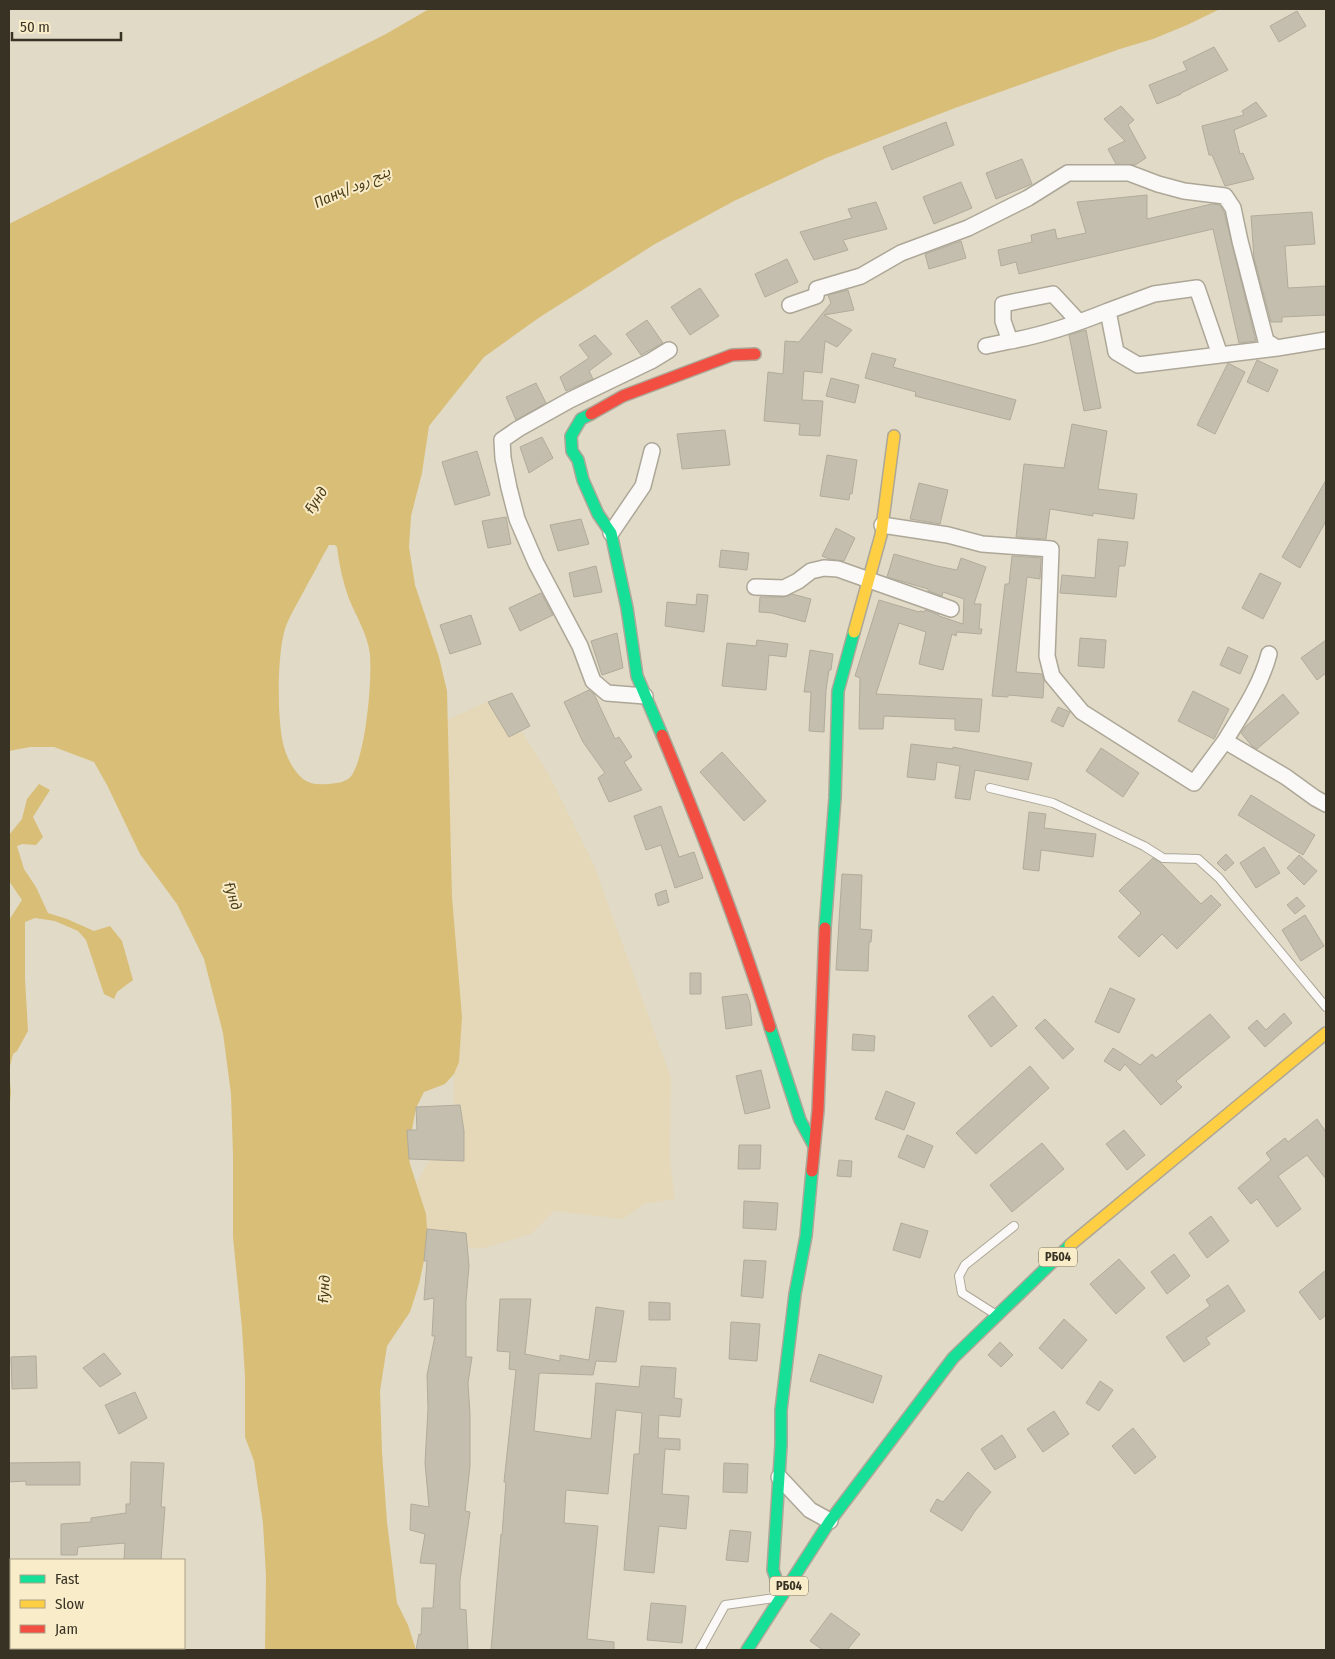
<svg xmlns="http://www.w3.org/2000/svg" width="1335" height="1659" font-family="'Fira Sans Condensed','Noto Sans Arabic',sans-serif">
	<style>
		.built { fill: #e5d8b9 }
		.water { fill: #d9be77; fill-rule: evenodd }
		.building { fill: #c4beaf; stroke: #b1ab9c }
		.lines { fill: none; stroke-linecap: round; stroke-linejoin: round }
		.lane-casing { stroke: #ada798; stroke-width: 10 }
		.street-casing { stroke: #ada798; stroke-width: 18 }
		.fast-casing { stroke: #ada798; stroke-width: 14 }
		.slow-casing { stroke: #ada798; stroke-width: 14 }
		.jam-casing { stroke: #ada798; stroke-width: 14 }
		.lane { stroke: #faf9f7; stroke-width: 8 }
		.street { stroke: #faf9f7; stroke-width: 15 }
		.fast { stroke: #16e098; stroke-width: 11 }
		.slow { stroke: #ffcf43; stroke-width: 11 }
		.jam { stroke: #f24e42; stroke-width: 11 }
		.labels { text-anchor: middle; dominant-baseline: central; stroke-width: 4; stroke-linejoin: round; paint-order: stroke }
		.shield { fill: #f9ecc9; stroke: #716a56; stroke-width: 1 }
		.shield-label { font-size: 12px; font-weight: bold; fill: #373224 }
		.water-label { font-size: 15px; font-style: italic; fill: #4c3e16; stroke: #f9ecc9 }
	</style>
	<rect width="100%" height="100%" fill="#e1dac7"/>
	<path class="built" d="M500 696 549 775 594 865 671 1078 670 1161 675 1199 644 1204 623 1219 554 1211 531 1234 480 1249 428 1242 426 1214 416 1183 454 1121V1074L459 1062 452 897 447 720Z"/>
	<path class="water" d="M429 9H1220L1187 25 1153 39 1120 49 955 108 826 158 734 201 655 244 540 317 484 357 429 426 422 473 411 516 409 547 415 585 439 657 447 691 452 897 462 1017 459 1062 454 1074 445 1084 424 1092 416 1108 408 1151 410 1164 426 1214 428 1242 419 1284 410 1312 387 1346 380 1391 382 1452 387 1522 397 1603 408 1625 416 1650H265L266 1576 263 1523 254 1461 245 1437V1377L242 1328 233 1237V1155L231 1094 223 1033 204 959 177 904 140 854 107 785 94 762 54 747H30L9 751V224L386 34ZM329 545H335L337 547C339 565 343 582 349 599 357 618 368 635 370 655 372 681 366 753 352 775 346 783 337 783 328 784 319 785 310 784 303 779 293 771 285 754 283 743 277 718 277 650 286 626 292 611 300 599 307 585 315 572 321 558 329 545Z
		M39 784 50 790 33 817 43 837 36 845 22 844 17 846 24 869 36 887 48 913 67 919 94 931 110 926 122 941 133 980 117 992 114 999 104 994 86 940 78 931 55 921 35 918 25 922V978L28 1031 17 1051 13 1054 9 1070 11 1092 9 1114V920L22 900 9 881V835L22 819 27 799Z"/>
	<path class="building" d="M1297 11 1306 26 1279 42 1270 26Z
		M1214 47 1228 70 1181 93V94L1157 104 1149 85 1187 70 1183 62Z
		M1256 102 1267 116 1234 130 1240 154 1243 153 1254 179 1225 186 1212 155H1209L1202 126 1244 115 1242 111Z
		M1121 106 1134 120 1128 125 1146 158 1135 165 1116 164 1108 149 1125 141 1104 119Z
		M946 122 954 145 892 170 883 147Z
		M1022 159 1032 184 996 199 986 173Z
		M961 182 972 208 934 224 923 197Z
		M1147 195V219L1212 204 1220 205 1224 212 1256 341 1239 343 1213 229 1019 274 1016 262 1001 266 998 250 1032 242 1031 235 1055 229 1057 239 1086 233 1077 202Z
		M876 202 887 229 843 240 848 250 814 260 800 232 852 218 848 209Z
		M1312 212 1315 244 1285 246 1288 288 1326 286V315L1282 317V322H1271L1254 258 1251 216Z
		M961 241 966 258 929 269 925 254Z
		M787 259 798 282 765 297 755 274Z
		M700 288 719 316 690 335 671 307Z
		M848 290 854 310 824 315 852 330 837 347 825 341 822 373 804 371 802 400 823 401 820 436 799 435 800 424 764 421 768 372 783 374 785 341 799 342 831 303 828 295Z
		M647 320 663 343 641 355 626 334Z
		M1086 330 1101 408 1084 411 1069 335Z
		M595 335 612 354 589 371 593 379 566 391 560 377 589 358 579 345Z
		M872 353 896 359 893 367 1016 400 1010 420 915 396 916 392 865 378Z
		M1257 360 1278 370 1268 392 1247 382Z
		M1228 363 1245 372 1215 434 1197 425Z
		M831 378 859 385 855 403 826 396Z
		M536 383 546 403 516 420 506 397Z
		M1072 424 1107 431 1098 489 1137 494 1134 519 1093 513V516L1050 509 1046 539 1016 537 1024 464 1064 468Z
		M725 430 730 465 682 469 677 434Z
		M542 437 553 458 529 473 520 447Z
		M477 451 490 495 455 505 442 462Z
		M827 455 857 460 852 494 850 493 849 500 820 496Z
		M1326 480V521L1300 568 1282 557Z
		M919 483 948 490 940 524 910 519Z
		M506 517 511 544 488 548 482 521Z
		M581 519 589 544 558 551 550 525Z
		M836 528 855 538 844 561 829 559 822 556Z
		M1098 539 1128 542 1125 566H1119L1116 597 1060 593 1062 575 1095 578Z
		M721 550 749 553 747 570 719 567Z
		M894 554 937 566 957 570 961 558 986 567 974 604H981L979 629H982L981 634 957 632 956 636 952 634 943 670 919 664 926 632 899 623 876 694 982 699 979 732 955 730V719L884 716 883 729H859L860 678 855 676 879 600 919 612 920 611 924 612 925 610 939 615V616L963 624 964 599 943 592 942 596 928 591V589L887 577Z
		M1012 556 1041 558 1040 579 1027 577 1016 672 1042 674 1044 681 1043 698 1008 695V697L992 696 1005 584H1009Z
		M596 566 602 592 574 597 569 573Z
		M1260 573 1281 583 1263 619 1242 608Z
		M541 593 553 615 520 631 509 608Z
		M697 594 708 595 704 632 665 626 667 602 696 605Z
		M792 594 811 599 805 622 772 613 759 612 760 597H784Z
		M471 615 481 644 450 654 440 625Z
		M617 633 623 668 602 675 591 641Z
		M1080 638 1106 640 1104 668 1078 666Z
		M757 640 788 644 786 657 769 655 766 690 722 686 727 643 756 646Z
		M1326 640V673L1317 680 1301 658Z
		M1228 647 1248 656 1240 674 1220 665Z
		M810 650 833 654 831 670H829L826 690 824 732 809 731 811 692H804Z
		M589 690 594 694 615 739 619 737 632 757 624 762 642 790 609 802 598 778 605 773 583 742 564 702Z
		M1193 691 1229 709 1214 739 1178 721Z
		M512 693 530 726 509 737 488 702Z
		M1283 694 1299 713 1257 749 1252 746 1241 733 1245 727Z
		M1058 707 1070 712 1063 727 1051 721Z
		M911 744 953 749V747L1032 763 1028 780 975 770 970 800 955 798 960 766 937 762 935 780 907 777Z
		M1101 748 1139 773 1123 797 1086 771Z
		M722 752 766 801 744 821 700 772Z
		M1251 795 1315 835 1303 855 1238 815Z
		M661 806 679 857 694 852 703 878 675 888 661 845 646 850 634 816Z
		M1029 812 1046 814 1044 828 1096 834 1093 857 1041 850 1039 871 1023 869Z
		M1264 847 1280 873 1256 888 1240 863Z
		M1226 854 1234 863 1225 871 1217 863Z
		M1299 855 1317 871 1304 885 1287 868Z
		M1153 858 1160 862 1201 904 1211 895 1221 905 1177 949 1162 934 1139 957 1118 937 1141 913 1119 891Z
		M842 874 862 875 860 929 872 930 871 942H869L868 971 836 970Z
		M666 890 669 902 658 906 655 894Z
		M1297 897 1305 906 1295 914 1287 905Z
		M1305 915 1324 946 1301 961 1282 930Z
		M690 973H701V994H690Z
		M1110 988 1135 999 1119 1033 1095 1022Z
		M747 994 750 1003 752 1025 726 1029 722 997Z
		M993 996 1017 1026 991 1047 968 1016Z
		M1284 1013 1292 1023 1265 1047 1248 1028 1257 1020 1266 1030Z
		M1210 1014 1230 1037 1176 1081 1182 1087 1161 1105 1125 1064 1120 1071 1104 1061 1113 1048 1140 1065 1152 1054 1156 1058Z
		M1045 1019 1074 1049 1063 1059 1035 1028Z
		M853 1034 875 1036 874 1051 852 1050Z
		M1030 1066 1049 1088 976 1154 956 1133Z
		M761 1070 770 1108 745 1114 736 1076Z
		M886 1091 915 1103 904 1130 875 1119Z
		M460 1105 464 1131V1161L409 1159 407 1130H417L416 1107Z
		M1317 1119 1326 1132V1179L1307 1155 1278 1176 1301 1209 1277 1227 1257 1199 1251 1204 1238 1188 1271 1160 1266 1153 1285 1138 1288 1142Z
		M1124 1130 1145 1155 1127 1170 1106 1144Z
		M907 1135 933 1146 924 1168 898 1157Z
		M1042 1143 1064 1169 1012 1212 990 1185Z
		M739 1145H761L760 1169H738Z
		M839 1160 852 1161 851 1177 837 1176Z
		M744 1201 778 1203 776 1230 743 1228Z
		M1211 1216 1229 1241 1207 1258 1189 1233Z
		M901 1223 928 1231 920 1258 893 1250Z
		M427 1229 466 1233 469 1266 466 1301V1357H472L468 1383 470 1414V1466L465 1511 470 1512 460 1580V1609L466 1610 468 1650H416L419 1634 421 1635 422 1608H433L436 1564 420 1563 425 1534 410 1530 411 1504 429 1507 425 1463 428 1409 427 1375 435 1336H432L434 1298 424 1300 427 1261H424Z
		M1174 1254 1190 1276 1167 1294 1151 1272Z
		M1119 1259 1145 1288 1116 1314 1090 1284Z
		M744 1260 766 1261 763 1298 741 1296Z
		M1326 1270V1315L1320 1320 1299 1292Z
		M1228 1285 1245 1311 1206 1338 1210 1344 1184 1362 1166 1337 1210 1306 1206 1300Z
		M500 1299H531L525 1354 560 1361V1355L589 1360 596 1307 624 1311 616 1362 596 1361 593 1375 541 1373 539 1374 534 1431 591 1439 596 1383 639 1387 641 1366 676 1368 674 1398 682 1399 680 1417 659 1415 658 1438 680 1439V1450L665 1449 662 1494 689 1496 686 1529 659 1526 654 1573 624 1570 634 1454H639L642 1413 616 1410 608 1494 566 1490 564 1523 598 1526 587 1639 614 1642V1650H491L501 1534 502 1535 506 1482H504L516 1370 509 1369 510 1352 497 1351Z
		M649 1302 670 1303V1320H649Z
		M1064 1319 1087 1340 1062 1369 1039 1348Z
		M731 1322 760 1324 757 1361 729 1359Z
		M1000 1342 1013 1355 1001 1367 988 1355Z
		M104 1353 121 1374 100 1387 83 1368Z
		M819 1354 882 1376 873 1403 810 1381Z
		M36 1356 37 1388 12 1389 11 1357Z
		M1100 1381 1113 1390 1099 1411 1086 1403Z
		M135 1392 147 1418 119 1434 105 1405Z
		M1054 1411 1069 1434 1043 1452 1027 1429Z
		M1133 1428 1156 1457 1135 1474 1112 1446Z
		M1002 1435 1016 1457 995 1470 981 1449Z
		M80 1462V1485H26V1481L9 1482V1463Z
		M131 1462 164 1463 161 1507H165L161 1560H124L125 1543 78 1547 77 1555H61V1524L91 1522V1518L126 1513V1504H130Z
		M724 1463 748 1464 747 1493 723 1492Z
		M968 1472 991 1492 975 1511 962 1531 930 1511 937 1499 943 1502Z
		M730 1530 751 1532 748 1562 726 1560Z
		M651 1603 686 1606 682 1643 647 1640Z
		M831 1613 860 1634 847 1650H823L810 1641Z"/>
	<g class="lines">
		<g class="lane-casing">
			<path id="lane" d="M990 788 1053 803 1144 846 1163 858 1198 859 1219 878 1326 1007
				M995 1314 962 1293 959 1276 965 1265 1014 1226
				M700 1650 725 1605 775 1598"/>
		</g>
		<g class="street-casing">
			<path id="street" d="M790 305 816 296 817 289 861 276 901 253 968 228 1028 198 1068 173H1129L1158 184 1184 191 1225 196 1233 208 1240 241 1266 341 1277 348
				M1079 322 1053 294 1003 304V321L1010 341C1044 335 1076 324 1108 311
				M986 346 1010 341
				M1220 355 1197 288 1154 294 1108 311 1116 352 1138 365 1277 348 1326 340
				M882 525 948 535 982 544 1051 549 1047 656 1052 676 1082 712 1194 783 1225 741
				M611 533 643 486 652 451
				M755 587 784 588 798 581 811 571 824 568 838 569 951 609
				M1269 654C1261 685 1242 713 1225 741L1286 777 1315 798 1326 804
				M645 696 607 693 593 681 580 646 536 563 517 519 509 488 503 458 502 440 518 429 570 400 651 361 669 350
				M779 1477 810 1510 830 1521"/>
		</g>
		<g class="fast-casing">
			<path id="fast" d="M591 414 581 419 571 436 572 451 578 460 583 480 598 514 611 533 627 608 637 676 662 735
				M825 928 835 798 838 691 854 632
				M770 1027 800 1120 814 1146
				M782 1596 773 1570 781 1445V1410L795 1294 806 1236 812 1171
				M747 1650 830 1521 953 1358 1070 1245"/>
		</g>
		<g class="slow-casing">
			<path id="slow" d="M854 632 881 535 894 436
				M1070 1245 1326 1033"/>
		</g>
		<g class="jam-casing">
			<path id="jam" d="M591 414 623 396 732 355 755 354
				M662 735C702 831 739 928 770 1027
				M812 1171 818 1110 825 928"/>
		</g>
		<use href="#lane" class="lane"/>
		<use href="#street" class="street"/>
		<use href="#fast" class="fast"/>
		<use href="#slow" class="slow"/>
		<use href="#jam" class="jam"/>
	</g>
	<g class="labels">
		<g class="shield">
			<rect x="1039" y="1247.5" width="38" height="19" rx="4"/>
			<rect x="770" y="1576.5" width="38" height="19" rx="4"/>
		</g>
		<g class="shield-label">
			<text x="1058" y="1257">РБ04</text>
			<text x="789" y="1586">РБ04</text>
		</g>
		<g class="water-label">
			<text transform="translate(352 187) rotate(-24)">Панҷ/پنج رود</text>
			<text transform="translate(316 500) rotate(-56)">Ғунд</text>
			<text transform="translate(233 896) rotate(73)">Ғунд</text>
			<text transform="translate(324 1289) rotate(-86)">Ғунд</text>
		</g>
	</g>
	<rect width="1335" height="1659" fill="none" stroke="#373224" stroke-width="20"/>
	<rect x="10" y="1559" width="175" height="90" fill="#f9ecc9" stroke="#aba287"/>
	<rect x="20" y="1575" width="25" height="8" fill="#16e098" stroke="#aba287"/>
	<text x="55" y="1584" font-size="15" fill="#373224">Fast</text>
	<rect x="20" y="1600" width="25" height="8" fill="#ffcf43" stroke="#aba287"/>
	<text x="55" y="1609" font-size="15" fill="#373224">Slow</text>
	<rect x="20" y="1625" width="25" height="8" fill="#f24e42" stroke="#aba287"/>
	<text x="55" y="1634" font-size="15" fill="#373224">Jam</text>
	<path d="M12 32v8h109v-8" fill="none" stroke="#373224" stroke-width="2.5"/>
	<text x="20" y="32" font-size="15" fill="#373224" stroke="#f9ecc9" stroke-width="4" paint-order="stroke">50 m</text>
</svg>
